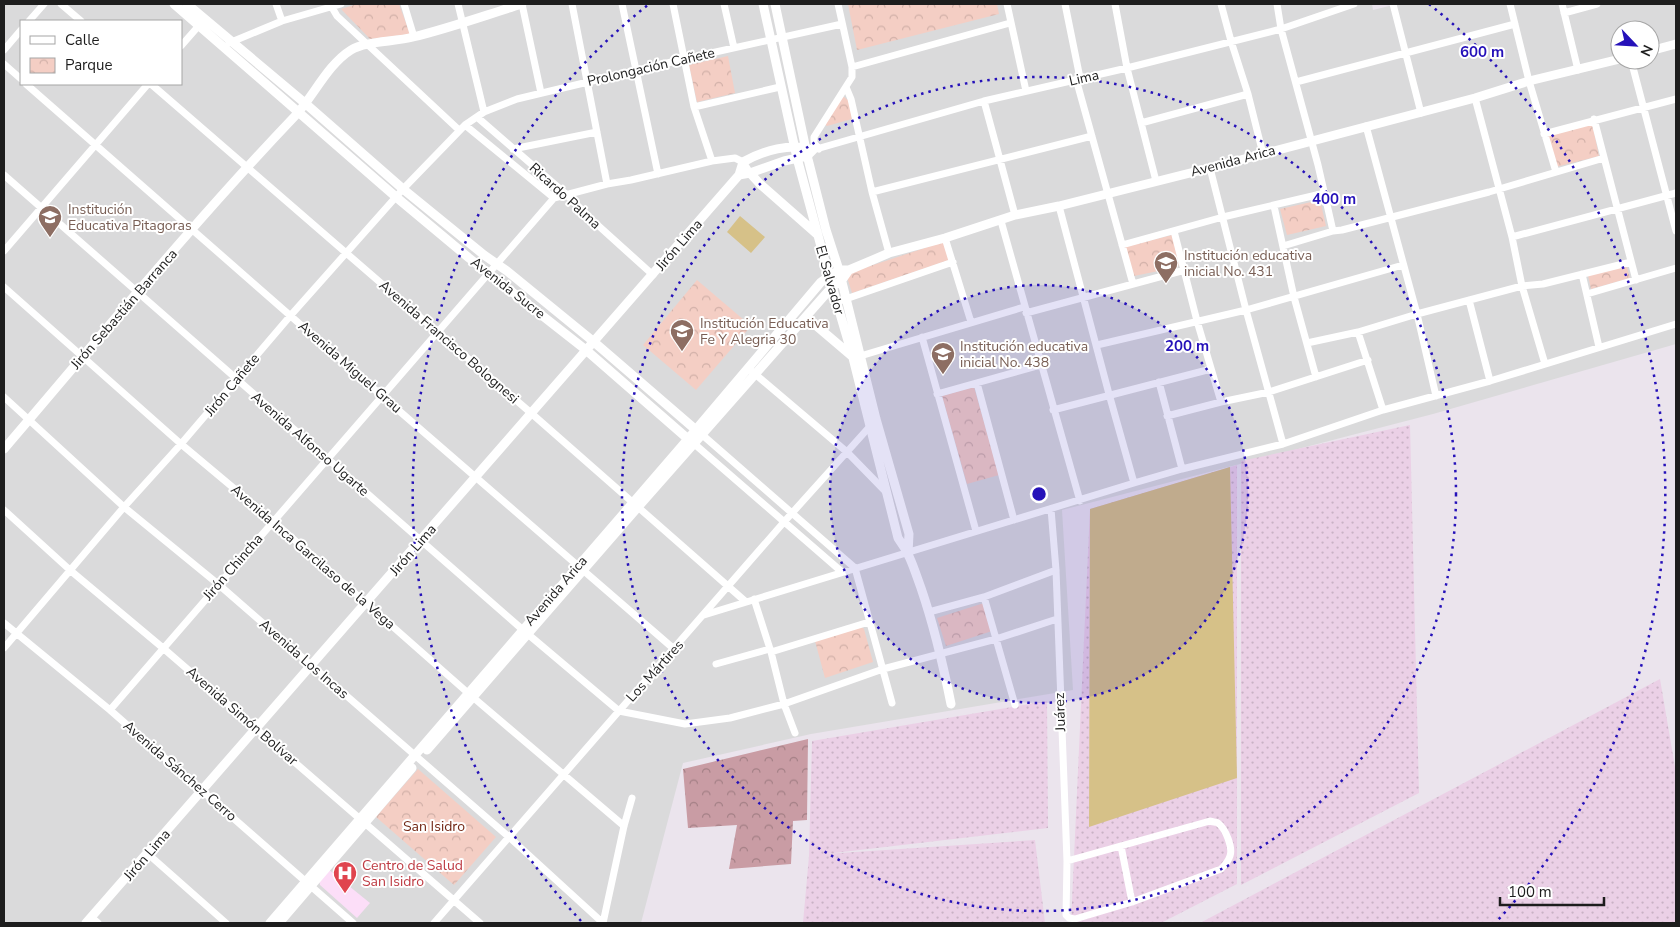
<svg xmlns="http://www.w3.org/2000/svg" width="1680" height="927" font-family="'Nunito Sans',sans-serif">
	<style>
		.residential { fill: #dadadb; fill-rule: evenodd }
		.education { fill: #fcdef8 }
		.farmland { fill: url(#farmland-dots) }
		.forest { fill: url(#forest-crowns) }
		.park { fill: url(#park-crowns) }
		.pitch { fill: #d6c188 }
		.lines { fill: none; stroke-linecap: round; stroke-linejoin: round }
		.minor { stroke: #fff; stroke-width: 7 }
		.tertiary { stroke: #fff; stroke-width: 9 }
		.ring { fill: none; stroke: #2511b9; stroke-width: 2.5; stroke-dasharray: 2.5 5 }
		.labels { text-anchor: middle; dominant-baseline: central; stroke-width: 4; stroke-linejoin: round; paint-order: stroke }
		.street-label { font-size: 14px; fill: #1d1d1d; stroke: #fff }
		.education-label { font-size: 14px; fill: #785e54; stroke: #fff; text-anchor: start }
		.park-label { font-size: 14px; fill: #722715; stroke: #fff }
		.health-label { font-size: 14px; fill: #be3a42; stroke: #fff; text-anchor: start }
		.centre { fill: #2511b9; stroke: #fff; stroke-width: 2.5 }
		.ring-label { font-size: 15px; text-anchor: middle; font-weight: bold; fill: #2511b9; stroke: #fff; stroke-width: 4; stroke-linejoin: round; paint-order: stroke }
	</style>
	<defs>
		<pattern id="farmland-dots" width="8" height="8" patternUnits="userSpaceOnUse" patternTransform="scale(1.25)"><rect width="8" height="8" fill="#ebd0e6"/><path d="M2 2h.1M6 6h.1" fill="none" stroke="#c9b2c5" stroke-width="1.8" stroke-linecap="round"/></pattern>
		<pattern id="forest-crowns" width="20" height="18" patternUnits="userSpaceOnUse" patternTransform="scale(1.25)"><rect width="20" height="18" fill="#c99ca4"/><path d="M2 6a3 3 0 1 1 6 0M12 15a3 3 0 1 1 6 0" fill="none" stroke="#a37f85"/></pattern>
		<pattern id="park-crowns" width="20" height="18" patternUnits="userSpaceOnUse" patternTransform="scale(1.25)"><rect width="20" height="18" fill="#f4cec4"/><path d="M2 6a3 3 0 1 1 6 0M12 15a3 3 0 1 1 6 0" fill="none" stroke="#d1b0a8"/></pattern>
	</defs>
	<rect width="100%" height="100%" fill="#ebe4ed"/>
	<path class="residential" d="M4 4H1372L1373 10 1397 4H1676V344L1433 414 1062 510 1073 690 811 734 683 763 641 923H4ZM21 21H181V84H21ZM1620 30H1650V60H1620Z"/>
	<path class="education" d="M328 869 370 903 357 918 320 885 319 879Z"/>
	<path class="farmland" d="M1410 425 1419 793 1241 885V461Z
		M1237 465V884L1161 923H1071L1090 509Z
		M1660 679 1676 773V923H1200Z
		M1047 701 1048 828 825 854 1035 840 1045 923H803L809 856 812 741Z"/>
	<path class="forest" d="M808 739 807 820 793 821 791 864 729 869 737 825 688 828 683 769Z"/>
	<path class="park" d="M357 4H399L410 34 370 39 341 9Z
		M848 4H997L999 14 857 50Z
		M728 56 735 93 697 102 689 65Z
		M844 97 849 101 852 119 827 126 824 124 841 98Z
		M1592 123 1599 156 1556 167 1548 135Z
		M1320 200 1326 226 1287 235 1280 209Z
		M1172 235 1179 264 1178 267 1134 276 1125 247Z
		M943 242 949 260 852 293 846 274Z
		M1625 260 1630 278 1591 289 1587 271Z
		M697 280 751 326 696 390 643 345Z
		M974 387 999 475 967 484 942 396Z
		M984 603 992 631 946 646 937 618Z
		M862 627 864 629 873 662 825 678 815 641Z
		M418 769 496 837 454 885 376 817Z"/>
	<path class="pitch" d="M740 216 765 237 751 253 727 232Z
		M1230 467 1237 778 1089 827 1090 509Z"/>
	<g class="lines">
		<path class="minor" d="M61 4 81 21
			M276 4 282 21
			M330 4 337 16 459 130
			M404 4 414 37
			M458 4 484 112
			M522 4 541 93
			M572 4 607 184
			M622 4 658 174
			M673 4 694 107 712 161
			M724 4 734 48
			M1007 4 1026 91
			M1065 4 1080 78
			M1115 4 1127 68 1156 181
			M1221 4 1231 41 1248 94 1263 154
			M1277 4 1281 29 1318 165 1333 231
			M1393 4 1421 113
			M1510 4 1529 81 1556 172
			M1562 4 1578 70
			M1564 13 1597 4
			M29 21 44 4
			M229 43 282 21 341 4
			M181 46 202 22
			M4 50 21 30
			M1631 60 1676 231
			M4 64 21 79
			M852 67 1010 23
			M1076 79 1133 284
			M1296 82 1515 24
			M26 84 382 396 674 649
			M151 84 531 413 746 602
			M846 87 851 99 872 192 889 253
			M1475 98 1512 237 1522 286 1545 364
			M984 101 1015 215
			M694 107 780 87
			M477 117 567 195 591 219 653 275
			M1594 119 1636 280
			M1141 123 1248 94
			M465 125 554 198
			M1366 126 1417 314 1436 396
			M1544 134 1676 99
			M513 149 597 132
			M819 149 814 143V137L852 77V67L838 4
			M813 150 984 101 1127 68 1281 29 1354 4
			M1210 168 1246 310 1283 444
			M4 175 523 630 619 711 685 724 730 718 784 704 883 669 996 639 1057 619
			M872 192 1092 136
			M554 198 607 184 631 180 712 161 735 158 743 162 750 173
			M1059 206 1109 394 1134 483
			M1274 206 1294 297 1316 377
			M1001 221 1080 501
			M1174 231 1197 321 1221 402
			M1512 237 1676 193
			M945 238 971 322
			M1122 245 1223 217 1325 193
			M1283 246 1333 231 1342 230 1489 192 1604 158
			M4 251 148 84
			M1582 274 1599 347
			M4 287 181 444 273 521 468 693 624 826
			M1587 294 1676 268
			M1469 300 1490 381
			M837 302 953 262
			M1026 313 1185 270
			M1358 332 1383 410
			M922 337 976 531
			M1307 343 1358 332 1417 314 1522 286 1543 284 1631 262
			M1097 345 1246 310 1403 265
			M857 357 1024 307
			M748 368 847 452 887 493
			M1159 382 1182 469
			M977 383 1014 520
			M937 394 1041 365
			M4 397 124 507 218 584 509 837 603 923
			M1053 410 1211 369
			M1167 416 1221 402 1269 392 1368 360
			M699 432 855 568 892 703
			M691 441 842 572
			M1051 509 1056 570 1067 861 1066 915 1069 918 1075 919 1132 902 1221 869C1225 865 1228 862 1230 856 1233 848 1226 829 1218 823 1217 822 1212 822 1210 821L1067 861
			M4 510 71 571 163 648 480 923
			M984 597 1015 705
			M754 599 771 652 784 704 795 733
			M929 612 984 597 1056 570
			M704 615 1134 483 1182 469 1283 444 1383 410 1490 381 1676 324
			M4 623 110 710 353 923
			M4 648 124 507 181 444 291 315 403 189 465 125 484 112 517 99 684 59 842 24
			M771 652 869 622
			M716 664 770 649
			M110 710 554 198
			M1121 846 1132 902
			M148 854 226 923
			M91 917 98 923
			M434 923 784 522 872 424
			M603 923 624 826 632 798"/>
		<path class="tertiary" d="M174 4 396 197 469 258 586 350 688 439
			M187 4 306 104 403 189 484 255 507 271 594 342 696 430
			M763 4 797 158 829 276 853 358 898 538C910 554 914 569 921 588 934 626 943 664 951 704
			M775 4 808 159 826 230 839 270 876 419 909 534 908 553
			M1650 51 1676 44
			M750 173 760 184 818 235
			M806 317 853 357
			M4 449C100 337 193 223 295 116 314 96 327 65 351 50 365 41 395 42 413 37 450 28 486 15 522 4
			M427 750 638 507 832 287 842 280 849 270
			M86 923 739 175 743 162C762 151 792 142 813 150L807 156 784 161 750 173 739 175
			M270 923 688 439 821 282 829 276 839 270H849L889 253 945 238 1015 215 1059 206 1210 168 1475 98 1529 81 1620 59
			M279 923 412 768"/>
	</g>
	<circle cx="1039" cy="494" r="209" fill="#2511b9" fill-opacity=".12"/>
	<g class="ring">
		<circle cx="1039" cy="494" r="209"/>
		<circle cx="1039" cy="494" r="417"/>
		<path d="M581 921A626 626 0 0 1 649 4M1429 4A626 626 0 0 1 1497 921"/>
	</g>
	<defs>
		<g id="school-pin" transform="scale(1.25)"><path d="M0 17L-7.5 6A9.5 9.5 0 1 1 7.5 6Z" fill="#8d6e63" stroke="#fff"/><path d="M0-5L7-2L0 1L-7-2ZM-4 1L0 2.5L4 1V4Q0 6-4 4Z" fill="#fff"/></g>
		<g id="hospital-pin" transform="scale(1.25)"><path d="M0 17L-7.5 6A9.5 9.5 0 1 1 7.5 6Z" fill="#e0444e" stroke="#fff"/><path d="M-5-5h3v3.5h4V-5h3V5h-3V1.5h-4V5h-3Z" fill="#fff"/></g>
	</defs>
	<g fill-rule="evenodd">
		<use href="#school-pin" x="50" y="217"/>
		<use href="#school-pin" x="1166" y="263"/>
		<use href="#school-pin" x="682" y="331"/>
		<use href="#school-pin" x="943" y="354"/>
		<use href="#hospital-pin" x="345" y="873"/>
	</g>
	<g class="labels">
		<g class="street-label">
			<text transform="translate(651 67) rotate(-13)">Prolongación Cañete</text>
			<text transform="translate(1084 78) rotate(-13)">Lima</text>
			<text transform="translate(1233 161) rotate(-15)">Avenida Arica</text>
			<text transform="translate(565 196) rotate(42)">Ricardo Palma</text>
			<text transform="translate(679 245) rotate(-49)">Jirón Lima</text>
			<text transform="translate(830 280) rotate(74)">El Salvador</text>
			<text transform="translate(508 288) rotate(38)">Avenida Sucre</text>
			<text transform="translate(124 309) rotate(-49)">Jirón Sebastián Barranca</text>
			<text transform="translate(449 342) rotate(41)">Avenida Francisco Bolognesi</text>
			<text transform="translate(350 367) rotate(41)">Avenida Miguel Grau</text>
			<text transform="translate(232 385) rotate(-50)">Jirón Cañete</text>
			<text transform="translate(310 444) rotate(41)">Avenida Alfonso Ugarte</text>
			<text transform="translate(413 550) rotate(-49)">Jirón Lima</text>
			<text transform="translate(313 557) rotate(41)">Avenida Inca Garcilaso de la Vega</text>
			<text transform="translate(233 567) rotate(-49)">Jirón Chincha</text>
			<text transform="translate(556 591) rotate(-49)">Avenida Arica</text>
			<text transform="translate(304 659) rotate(41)">Avenida Los Incas</text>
			<text transform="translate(655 671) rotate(-48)">Los Mártires</text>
			<text transform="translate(1060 712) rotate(-92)">Juárez</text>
			<text transform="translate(242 716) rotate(41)">Avenida Simón Bolívar</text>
			<text transform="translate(180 771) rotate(41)">Avenida Sánchez Cerro</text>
			<text transform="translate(147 855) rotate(-49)">Jirón Lima</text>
		</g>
		<g class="education-label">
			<text x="68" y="209">Institución<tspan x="68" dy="16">Educativa Pitagoras</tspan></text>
			<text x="1184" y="255">Institución educativa<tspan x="1184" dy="16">inicial No. 431</tspan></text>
			<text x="700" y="323">Institución Educativa<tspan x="700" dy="16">Fe Y Alegria 30</tspan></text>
			<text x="960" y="346">Institución educativa<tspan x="960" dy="16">inicial No. 438</tspan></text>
		</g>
		<g class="park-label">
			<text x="434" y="826">San Isidro</text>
		</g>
		<g class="health-label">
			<text x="362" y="865">Centro de Salud<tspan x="362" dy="16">San Isidro</tspan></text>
		</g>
	</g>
	<circle cx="1039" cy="494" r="8" class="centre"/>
	<g class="ring-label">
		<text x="1482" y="57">600 m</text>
		<text x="1334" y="204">400 m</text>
		<text x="1187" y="351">200 m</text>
	</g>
	<rect width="1680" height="927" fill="none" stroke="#1d1d1d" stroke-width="10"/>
	<rect x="20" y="20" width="162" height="65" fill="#ffffff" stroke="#a5a5a5"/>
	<rect x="30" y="36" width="25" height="8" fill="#ffffff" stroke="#a5a5a5"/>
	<text x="65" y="45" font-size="15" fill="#1d1d1d">Calle</text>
	<rect x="30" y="58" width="25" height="15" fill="url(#park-crowns)" stroke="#a5a5a5"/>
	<text x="65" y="70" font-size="15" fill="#1d1d1d">Parque</text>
	<g transform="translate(1635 45) rotate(115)"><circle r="24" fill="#ffffff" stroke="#a5a5a5"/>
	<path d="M0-4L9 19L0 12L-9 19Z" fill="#2511b9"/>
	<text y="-8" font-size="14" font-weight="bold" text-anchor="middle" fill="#1d1d1d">N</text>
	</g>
	<path d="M1500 897v8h104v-8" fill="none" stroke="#1d1d1d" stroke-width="2.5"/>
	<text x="1508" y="897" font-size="15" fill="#1d1d1d" stroke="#ffffff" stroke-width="4" paint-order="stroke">100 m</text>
</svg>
